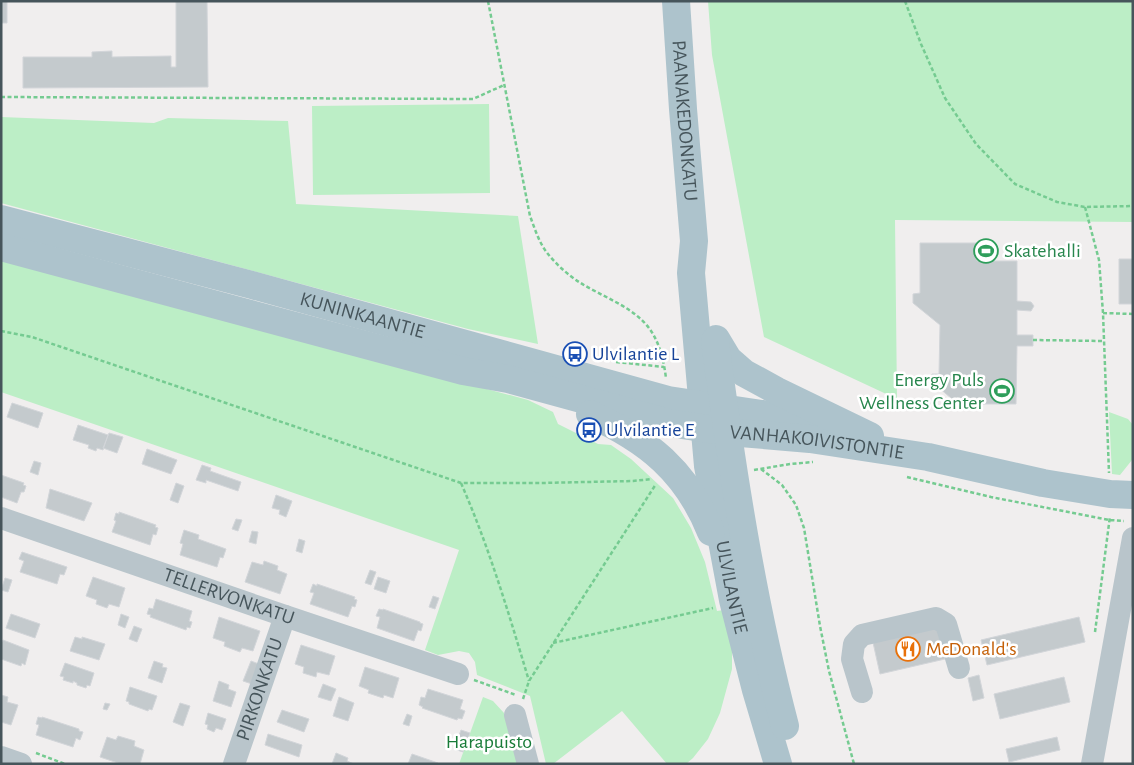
<svg xmlns="http://www.w3.org/2000/svg" width="1134" height="765" font-family="'Alegreya Sans',sans-serif">
	<style>
		.green { fill: #bceec6 }
		.building { fill: #c4cacd; stroke: #d2d5d9 }
		.lines { fill: none; stroke-linecap: round; stroke-linejoin: round }
		.path { stroke: #75cb91; stroke-width: 2.5; stroke-dasharray: 4 2.5; stroke-linecap: butt }
		.minor { stroke: #b9c5cb; stroke-width: 22 }
		.major { stroke: #adc3cc; stroke-width: 28 }
		.labels { text-anchor: middle; dominant-baseline: central; stroke-width: 5; stroke-linejoin: round; paint-order: stroke }
		.street-label { font-size: 20px; fill: #46555b; stroke: #fff }
		.leisure-label { font-size: 20px; fill: #27864d; stroke: #fff; text-anchor: start }
		.transit-label { font-size: 20px; fill: #164399; stroke: #fff; text-anchor: start }
		.food-label { font-size: 20px; fill: #c56008; stroke: #fff; text-anchor: start }
		.park-label { font-size: 20px; fill: #187b38; stroke: #fff }
	</style>
	<rect width="100%" height="100%" fill="#f0eeee"/>
	<path class="green" d="M708 1H1133V222L895 220 897 399 764 337 712 55Z
		M489 104 490 193 313 195 312 106Z
		M1 117 154 123 168 118 288 121 296 204 518 216 538 344 468 329 1 203Z
		M1 258 528 400 553 412 558 424 598 444 611 445 631 459 673 498 691 528 705 562 717 611 724 610 732 644V669L720 713 708 739 693 758 686 764H667L622 711 553 764H546L530 696 477 675 475 662 469 653 459 651 438 655 425 650 459 550 1 392Z
		M1109 412 1128 419 1133 425 1132 460 1120 475 1112 474Z
		M483 697 493 701 504 713 518 764H459Z"/>
	<path class="building" d="M1 1H7V23H1Z
		M176 1H207L208 87 23 88V57H92V52L112 51V57L171 56V67H176Z
		M920 243H977V261H1017V301L1031 302 1034 306 1031 311 1017 310V335H1033V346H1017L1016 404H958L932 382V374H939L940 325 913 303V294L920 293Z
		M1119 259H1133V304H1119Z
		M12 403 43 413 38 428 7 417Z
		M78 425 108 435 103 450 97 448 96 451 88 448 89 445 73 440Z
		M109 433 123 437 117 453 103 448Z
		M147 449 177 460 171 474 142 464Z
		M34 461 41 463 38 475 30 472Z
		M202 465 211 468 210 471 241 482 238 491 206 480V483L196 480Z
		M1 475 24 483 23 485 26 486 24 492H21L17 503 1 497Z
		M176 483 184 486 178 503 170 500Z
		M50 489 92 503 84 521 46 508Z
		M276 495 292 501 286 517 279 514 280 510 272 508Z
		M119 512 156 525 155 527 158 528 156 535 153 534 150 545 112 532 116 521 114 520 116 513 119 514Z
		M236 519 242 520 238 531 232 529Z
		M184 530 199 535 198 539 226 549 223 558 220 557 217 567 180 555 183 544 180 543Z
		M252 531 258 532 256 544 249 542Z
		M299 539 305 541 302 553 296 551Z
		M22 552 67 567 64 575 60 574 57 584 20 572 24 561 19 559Z
		M264 561 278 566 277 570 287 574 280 594 245 582 252 562 263 565Z
		M370 570 376 572 371 585 365 583Z
		M93 577 125 588 119 607 109 604 107 608 96 604 97 600 86 596Z
		M378 577 390 581 386 593 374 589Z
		M5 578 12 580 8 592 1 590Z
		M313 584 317 586V584L355 597 354 599 357 600 355 607 352 606 348 617 310 604 314 593 310 592Z
		M433 596 439 598 435 609 429 607Z
		M156 599 192 611 189 621 192 622 190 628 187 627 186 630 150 617 151 615 147 614 149 608 153 609Z
		M379 609 383 610V609L420 622V623L423 624 421 631 418 630 414 641 377 628 380 617 376 616Z
		M11 614 40 624 35 638 6 628Z
		M121 614 129 617 125 628 118 625Z
		M219 617 260 631 253 651 242 648 240 652 224 646 225 642 213 638Z
		M1079 617 1085 642 987 665 981 640Z
		M936 623 945 659 880 674 872 638Z
		M134 626 142 629 137 642 129 639Z
		M75 637 82 639V637L105 644 99 660 70 651Z
		M3 640 29 650 25 665 22 663 21 666 1 659V643Z
		M301 645 335 656 329 675 317 672 316 677 303 673 304 667 295 664Z
		M154 661 163 664 162 667 167 668 162 683 148 678Z
		M251 661 259 664 252 684 243 681Z
		M65 663 94 673 90 686 87 685 86 688 77 685V683L73 681V683L63 680 64 677 60 676Z
		M365 667 399 678 393 698 384 695 383 698 368 693 369 690 359 686Z
		M979 675 984 698 973 701 968 678Z
		M1064 677 1070 702 1000 719 994 694Z
		M219 681 229 685 228 689 236 692 231 707 213 701Z
		M323 684 336 689 331 701 318 697Z
		M130 687 157 696 152 710 149 709 148 711 129 704V702L126 701Z
		M428 689 463 700 460 709 465 711 462 719 458 718 457 720 422 708 423 707 419 705 421 697 425 698Z
		M1 695 8 697 7 702 18 705 11 725 1 722Z
		M339 697 354 703 348 721 333 716Z
		M105 703 110 704 107 710 103 709Z
		M180 703 190 706 183 726 173 722Z
		M282 710 309 719 304 732 277 722Z
		M208 713 226 719 222 730 216 728 214 732 207 729 208 725 205 724Z
		M407 714 412 716 409 726 403 724Z
		M38 717 42 718V717L79 729V731L83 732 80 740 76 738 73 747 36 735 39 725 36 724Z
		M461 730 470 733 463 752 454 749Z
		M268 734 302 745 299 757 265 745Z
		M118 736 135 741 134 746 144 750 140 764H121L100 757 107 737 116 740Z
		M1057 737 1060 750 1009 762 1006 749Z
		M336 753 348 758 347 761 354 764H332Z
		M412 754 438 763 437 764H408Z"/>
	<g class="lines">
		<path class="path" d="M488 1 530 216C535 229 539 243 548 254 556 264 568 275 579 282 604 298 638 308 653 334 661 348 664 363 666 378
			M905 1 921 44 945 98 976 144 1015 184 1057 202 1085 207 1133 206
			M1 97 473 99 504 85
			M1085 207 1099 260 1103 313 1109 473
			M1103 313 1133 314
			M1 331 32 337 461 483H540L633 481 652 479
			M1033 340 1104 341
			M616 362 664 367
			M761 469 782 485 796 505 804 528 820 626 829 671 854 764
			M754 470 790 464 813 462
			M907 477 991 497 1109 520 1124 521
			M461 483C489 547 509 614 529 681
			M1095 632 1110 516
			M553 643 713 608
			M474 680 516 695
			M523 699 529 681 656 484
			M36 753 65 764"/>
		<g class="minor">
			<path id="s1" d="M1 518 285 616 458 674"/>
			<path d="M862 692 852 659 854 644 862 635 936 618 946 624 959 668"/>
			<path d="M515 715 528 764"/>
			<path d="M1 757 21 764"/>
			<path id="s2" d="M234 764 285 616"/>
			<path d="M1092 764 1133 538"/>
		</g>
		<g class="major">
			<path id="s3" d="M676 1 683 109 694 241 691 273 708 466 733 600 756 690 778 764"/>
			<path id="s4" d="M1 219 252 285 668 400 782 417 821 426"/>
			<path id="s5" d="M1 247 463 371 508 379 669 423 728 432 810 439 928 457 1043 483 1110 494 1133 495"/>
			<path d="M716 339 728 359 744 373 777 391 870 436"/>
			<path d="M715 341C732 470 752 600 785 726"/>
			<path d="M590 414C648 440 687 472 711 532"/>
		</g>
	</g>
	<defs>
		<g id="stadium-ring" transform="scale(1.25)"><circle r="9.5" fill="#fff" stroke="#2e9e5b" stroke-width="1.5"/><path d="M0-5a6.5 5 0 1 0 0 10a6.5 5 0 1 0 0-10ZM-3.5-1.8h7v3.6h-7Z" fill="#2e9e5b"/></g>
		<g id="bus-ring" transform="scale(1.25)"><circle r="9.5" fill="#fff" stroke="#1a4fb4" stroke-width="1.5"/><path d="M-5-6H5V4H4V6H2V4H-2V6H-4V4H-5ZM-3.5-4V0h7V-4ZM-3.5 1.2v1.5H-2V1.2ZM2 1.2v1.5H3.5V1.2Z" fill="#1a4fb4"/></g>
		<g id="restaurant-ring" transform="scale(1.25)"><circle r="9.5" fill="#fff" stroke="#e8710a" stroke-width="1.5"/><path d="M-5-6h1v4h1v-4h1v4h1v-4h1v5L-1.5 .5V6h-2V.5L-5-1ZM5-6V6H3V1.5H1.5Q1.5-4 5-6Z" fill="#e8710a"/></g>
	</defs>
	<g fill-rule="evenodd">
		<use href="#stadium-ring" x="986" y="251"/>
		<use href="#bus-ring" x="575" y="354"/>
		<use href="#stadium-ring" x="1002" y="391"/>
		<use href="#bus-ring" x="589" y="430"/>
		<use href="#restaurant-ring" x="908" y="649"/>
	</g>
	<g class="labels">
		<g class="street-label">
			<text stroke="none"><textPath href="#s3" startOffset="120">PAANAKEDONKATU</textPath></text>
			<text stroke="none"><textPath href="#s4" startOffset="374">KUNINKAANTIE</textPath></text>
			<text stroke="none"><textPath href="#s5" startOffset="840">VANHAKOIVISTONTIE</textPath></text>
			<text stroke="none"><textPath href="#s3" startOffset="590">ULVILANTIE</textPath></text>
			<text stroke="none"><textPath href="#s1" startOffset="241">TELLERVONKATU</textPath></text>
			<text stroke="none"><textPath href="#s2" startOffset="79">PIRKONKATU</textPath></text>
		</g>
		<g class="leisure-label">
			<text x="1004" y="251">Skatehalli</text>
			<text x="984" y="380" text-anchor="end">Energy Puls<tspan x="984" dy="23">Wellness Center</tspan></text>
		</g>
		<g class="transit-label">
			<text x="592" y="354">Ulvilantie L</text>
			<text x="606" y="430">Ulvilantie E</text>
		</g>
		<g class="food-label">
			<text x="926" y="649">McDonald's</text>
		</g>
		<g class="park-label">
			<text x="489" y="742">Harapuisto</text>
		</g>
	</g>
	<rect width="1134" height="765" fill="none" stroke="#46555b" stroke-width="5"/>
</svg>
